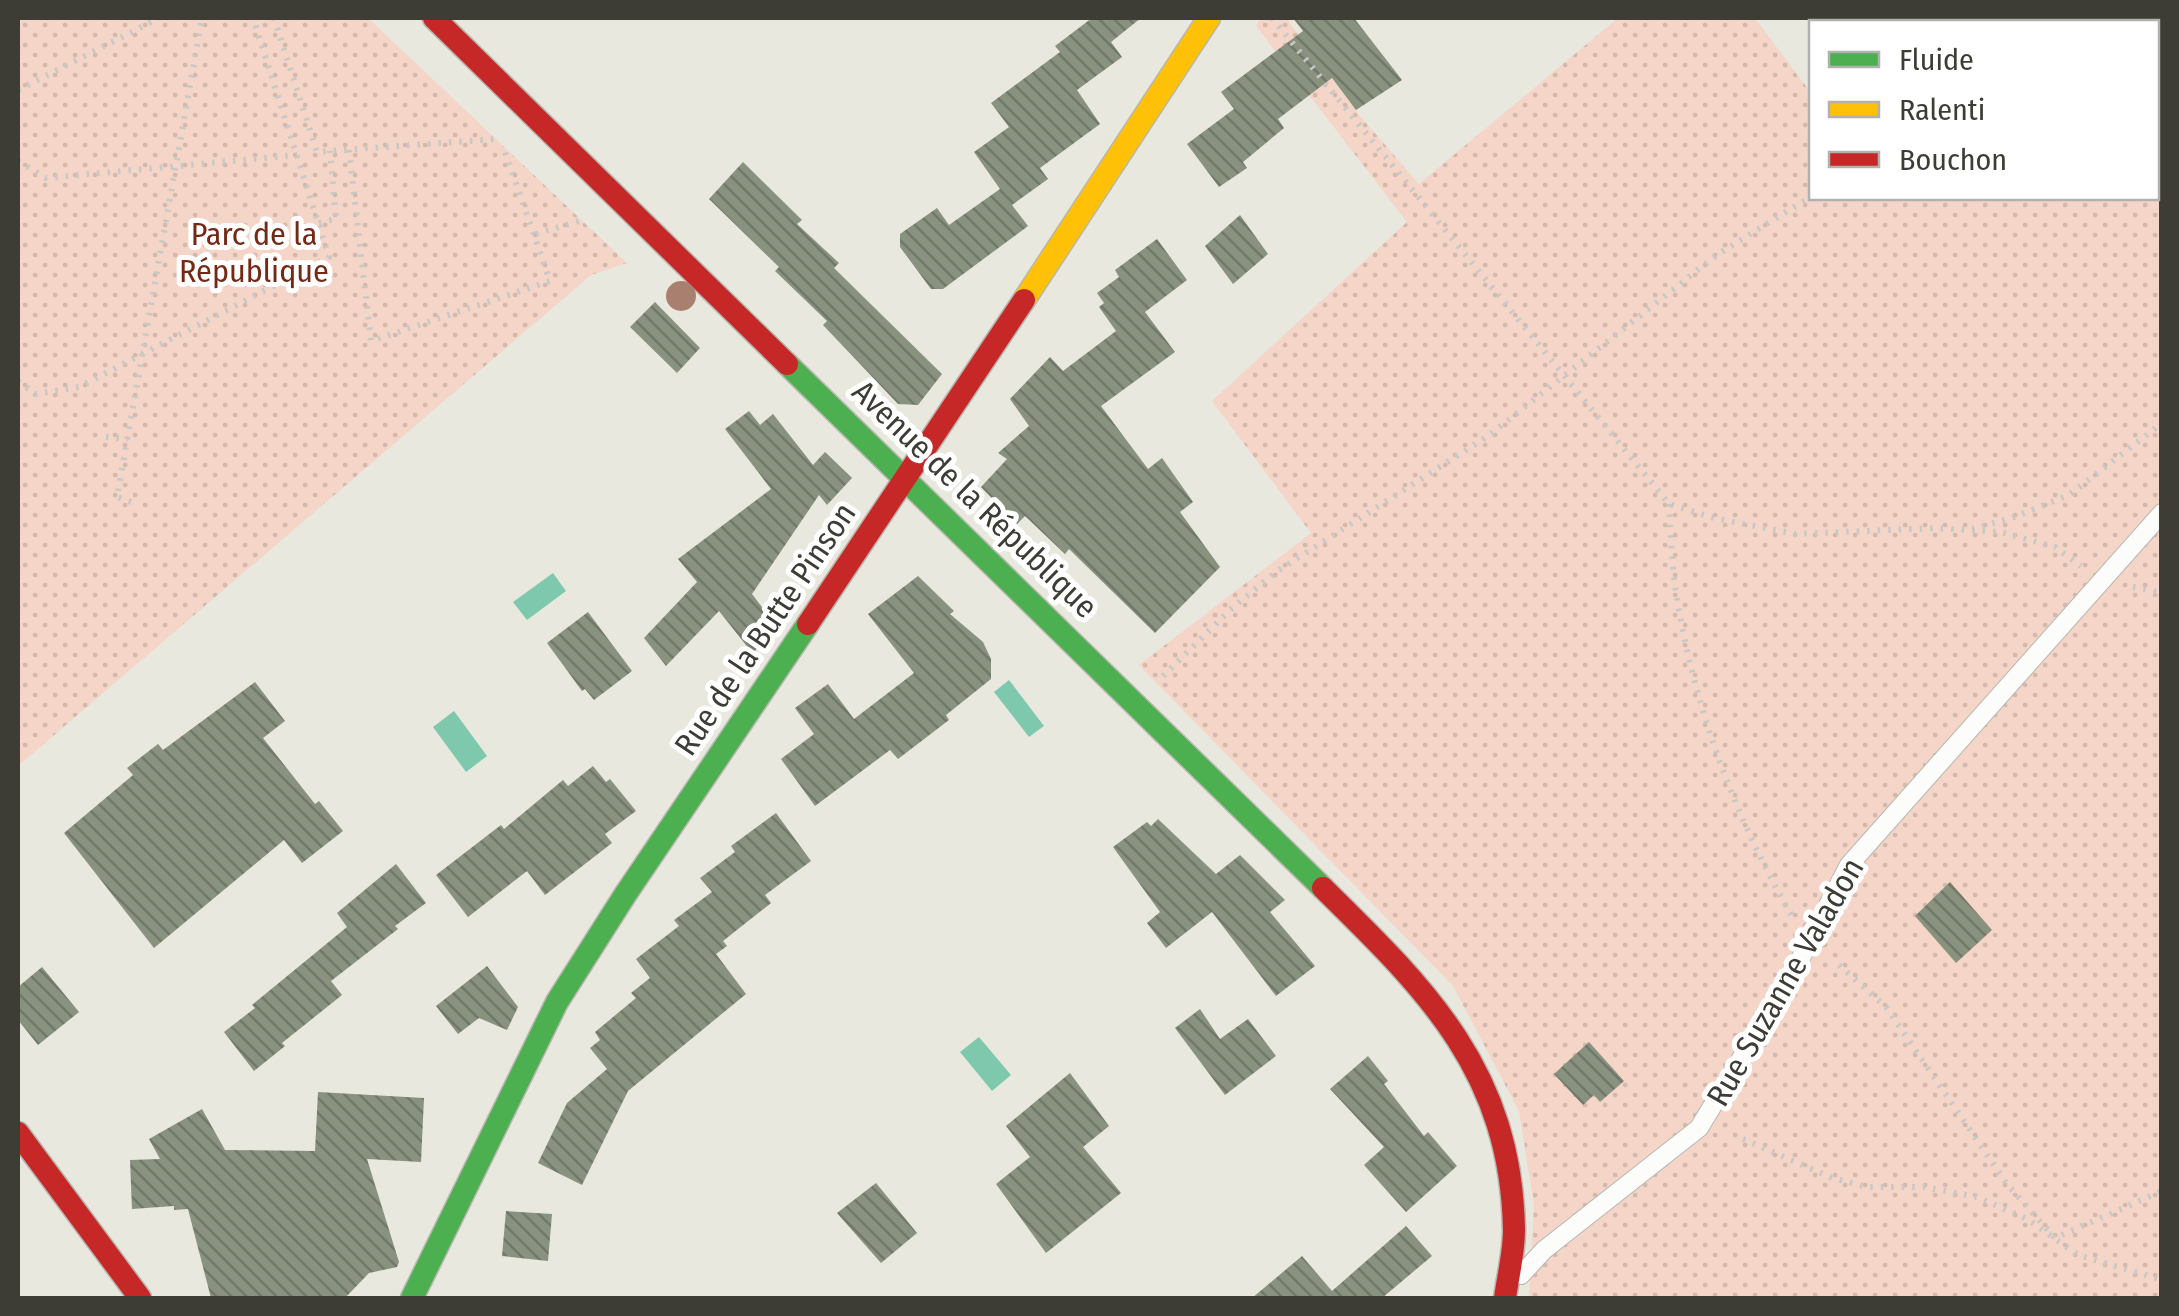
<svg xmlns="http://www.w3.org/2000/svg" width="2179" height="1316" font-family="'Fira Sans Condensed',sans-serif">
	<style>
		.park { fill: url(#park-dots) }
		.water { fill: #7ec8ae }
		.building { fill: url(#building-back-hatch) }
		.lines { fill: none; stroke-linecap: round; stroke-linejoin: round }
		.lane-casing { stroke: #b7b7b0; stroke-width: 20 }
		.street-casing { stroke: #b7b7b0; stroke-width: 35 }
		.fast-casing { stroke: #b7b7b0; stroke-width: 25 }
		.slow-casing { stroke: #b7b7b0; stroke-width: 25 }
		.jam-casing { stroke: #b7b7b0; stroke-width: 25 }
		.path { stroke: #c8c8c5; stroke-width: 6; stroke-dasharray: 2.5 8; stroke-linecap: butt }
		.lane { stroke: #fcfcfa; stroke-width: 18 }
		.street { stroke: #fcfcfa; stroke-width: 32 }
		.fast { stroke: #4caf50; stroke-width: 22 }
		.slow { stroke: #ffc107; stroke-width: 22 }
		.jam { stroke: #c62828; stroke-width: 22 }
		.tree { fill: #a97f6f }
		.labels { text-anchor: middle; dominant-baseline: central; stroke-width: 10; stroke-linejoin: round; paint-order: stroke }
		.park-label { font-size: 32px; fill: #752915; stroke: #fff }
		.street-label { font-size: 32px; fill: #3d3d36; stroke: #fff }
	</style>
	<defs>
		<pattern id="park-dots" width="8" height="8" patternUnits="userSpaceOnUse" patternTransform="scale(2.5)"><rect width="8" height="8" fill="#f5d5c7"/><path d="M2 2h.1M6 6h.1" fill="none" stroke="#d3b8ac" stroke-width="1.8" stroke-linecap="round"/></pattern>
		<pattern id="building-back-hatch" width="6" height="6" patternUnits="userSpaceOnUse" patternTransform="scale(2.5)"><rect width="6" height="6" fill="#89917f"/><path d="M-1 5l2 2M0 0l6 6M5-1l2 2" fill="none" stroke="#717869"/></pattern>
	</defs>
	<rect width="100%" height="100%" fill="#e8e8de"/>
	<path class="park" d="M18 18H368L627 263 591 275 18 766Z
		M1261 18H1286L1361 117 1419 184 1618 18H1755L1811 93 1812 198H2156V22H2135L2143 18H2161V1298H1529L1534 1205 1519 1111 1453 986 1139 665 1311 533 1212 401 1407 222 1256 26Z"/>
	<path class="water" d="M553 573 566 591 527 620 513 602Z
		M1009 680 1044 726 1029 737 994 692Z
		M454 711 487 756 466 772 433 727Z
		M979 1037 1011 1075 992 1091 960 1052Z"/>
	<path class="building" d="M1092 18H1141L1111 42 1122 57 1077 90 1100 124 1040 168 1048 179 1012 205 1028 226 943 289H931L900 247V234L937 208 949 225 1000 189 974 152 1009 127 991 103 1060 52 1055 46Z
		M1293 18H1354L1402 80 1356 110 1332 78 1278 119 1284 128 1243 162 1247 168 1219 187 1187 144 1234 109 1221 92 1303 31Z
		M743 162 802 220 797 224 839 263 834 268 942 374 918 405 898 404 823 325 827 321 775 271 779 267 709 199Z
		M1240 215 1268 254 1233 284 1205 246Z
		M1157 239 1187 280 1145 312 1175 352 1101 406 1148 469 1162 458 1193 502 1180 512 1220 567 1155 633 1069 549 1065 554 1025 516 1017 524 981 487 1007 459 998 453 1029 426 1010 399 1050 357 1063 371 1116 331 1099 307 1104 303 1097 293 1119 277 1115 270Z
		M655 302 700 348 677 373 630 327Z
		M749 411 760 425 773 414 813 465 825 452 852 478 827 505 819 495 752 594 774 623 753 654 719 611 666 666 644 638 697 582 678 559 771 489 725 429Z
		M918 576 954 611 950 614 983 642 991 659V679L946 715 949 720 898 759 890 750 815 806 781 759 814 734 795 708 828 684 854 719 914 673 868 614Z
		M588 612 632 671 594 700 585 689 582 691 547 643Z
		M255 682 285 721 263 738 315 804 319 801 343 831 302 863 284 840 154 948 64 833 133 775 127 768 158 744 163 750Z
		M593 766 606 782 610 779 636 811 605 834 612 843 545 895 527 871 468 917 436 875 501 825 504 829 563 780 568 786Z
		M776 813 811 861 765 895 771 903 723 941 727 946 716 954 746 994 628 1091 582 1185 538 1163 567 1103 607 1069 590 1048 600 1040 595 1032 636 998 631 993 650 978 636 959 679 926 674 920 712 892 700 878 735 852 731 846Z
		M1158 819 1216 874 1240 855 1285 900 1270 912 1315 966 1276 996 1212 912 1166 948 1147 923 1160 912 1113 847 1147 822 1151 826Z
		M396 864 426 903 395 926 398 929 331 981 342 995 282 1043 285 1046 254 1071 224 1032 255 1008 252 1005 347 927 337 913Z
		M1950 882 1992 930 1956 963 1915 916Z
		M487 966 518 1007 507 1030 479 1018 458 1034 436 1006Z
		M42 967 79 1012 38 1045 18 1020V987Z
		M1200 1009 1220 1039 1248 1019 1276 1056 1225 1095 1175 1028Z
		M1589 1042 1624 1081 1600 1102 1594 1095 1583 1105 1554 1074Z
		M1368 1056 1388 1081 1384 1084 1424 1136 1428 1132 1457 1166 1406 1212 1364 1165 1384 1147 1330 1089Z
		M1070 1073 1109 1126 1083 1147 1121 1193 1046 1253 996 1184 1030 1157 1006 1126Z
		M318 1092 424 1098 421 1162 367 1159 399 1262 397 1267 369 1273 345 1298H211L188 1209 174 1210V1206L132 1209 130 1160 160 1159 149 1139 202 1109 225 1150 315 1151Z
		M876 1183 917 1233 881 1263 837 1213Z
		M506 1211 552 1214 548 1261 502 1256Z
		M1406 1226 1432 1256 1382 1298H1252L1302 1256 1332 1291Z"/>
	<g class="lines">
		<g class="lane-casing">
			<path id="lane" d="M1521 1275 1544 1250 1699 1128 1793 973 1849 865 2162 513"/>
		</g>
		<g class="street-casing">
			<path id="street" d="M2054 18 2058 22
				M2113 22 2121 18"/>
		</g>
		<g class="fast-casing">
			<path id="fast" d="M787 364 1323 888
				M412 1298 557 1002 625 895 808 624"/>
		</g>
		<g class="slow-casing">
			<path id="slow" d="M1024 300 1209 18"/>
		</g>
		<g class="jam-casing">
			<path id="jam" d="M434 18 787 364
				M808 624 1024 300
				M1323 888C1428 991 1511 1072 1514 1230 1514 1253 1508 1276 1505 1298
				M18 1133 140 1298"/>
		</g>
		<path class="path" d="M274 18 317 152 496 139
			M1272 18 1669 504 1714 518 1795 534 1936 528 2001 532 2055 547 2081 566
			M18 90 159 18
			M349 150 371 341 550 281 504 149
			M18 161 46 178 297 155
			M2156 193 2162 202
			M319 223 336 219 330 151
			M536 234 582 220
			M18 381 35 394 79 387 329 257 253 18
			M106 437 128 439
			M131 502 117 497 202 18
			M1669 504C1671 537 1672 572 1678 605 1697 714 1736 820 1792 916
			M1972 529 2012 518 2069 495 2162 423
			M2133 587 2162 593
			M1163 676 1230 610 1276 572 1488 436 1718 254 1812 196
			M1839 965 1886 1007 2007 1184 2055 1238 2162 1191
			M1743 1139 1830 1177 1867 1187H1924L1977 1197 2027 1219 2078 1255 2162 1280"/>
		<use href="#lane" class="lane"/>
		<use href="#street" class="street"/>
		<use href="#fast" class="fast"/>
		<use href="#slow" class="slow"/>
		<use href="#jam" class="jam"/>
	</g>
	<circle class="tree" cx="681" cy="296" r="15"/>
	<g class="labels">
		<g class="park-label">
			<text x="254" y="234">Parc de la<tspan x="254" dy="37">République</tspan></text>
		</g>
		<g class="street-label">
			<text transform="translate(975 499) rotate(44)">Avenue de la République</text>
			<text transform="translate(765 629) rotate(-56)">Rue de la Butte Pinson</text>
			<text transform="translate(1785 982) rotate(-60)">Rue Suzanne Valadon</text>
		</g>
	</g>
	<rect width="2179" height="1316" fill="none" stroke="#3d3d36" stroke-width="40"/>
	<rect x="1809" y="20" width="350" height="180" fill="#ffffff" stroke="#b1b1af" stroke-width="2.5"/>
	<rect x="1829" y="52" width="50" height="15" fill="#4caf50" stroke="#b1b1af" stroke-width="2.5"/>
	<text x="1899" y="70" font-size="30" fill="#3d3d36">Fluide</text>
	<rect x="1829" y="102" width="50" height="15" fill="#ffc107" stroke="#b1b1af" stroke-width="2.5"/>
	<text x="1899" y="120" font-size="30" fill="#3d3d36">Ralenti</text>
	<rect x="1829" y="152" width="50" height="15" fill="#c62828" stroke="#b1b1af" stroke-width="2.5"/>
	<text x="1899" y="170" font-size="30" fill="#3d3d36">Bouchon</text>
</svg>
